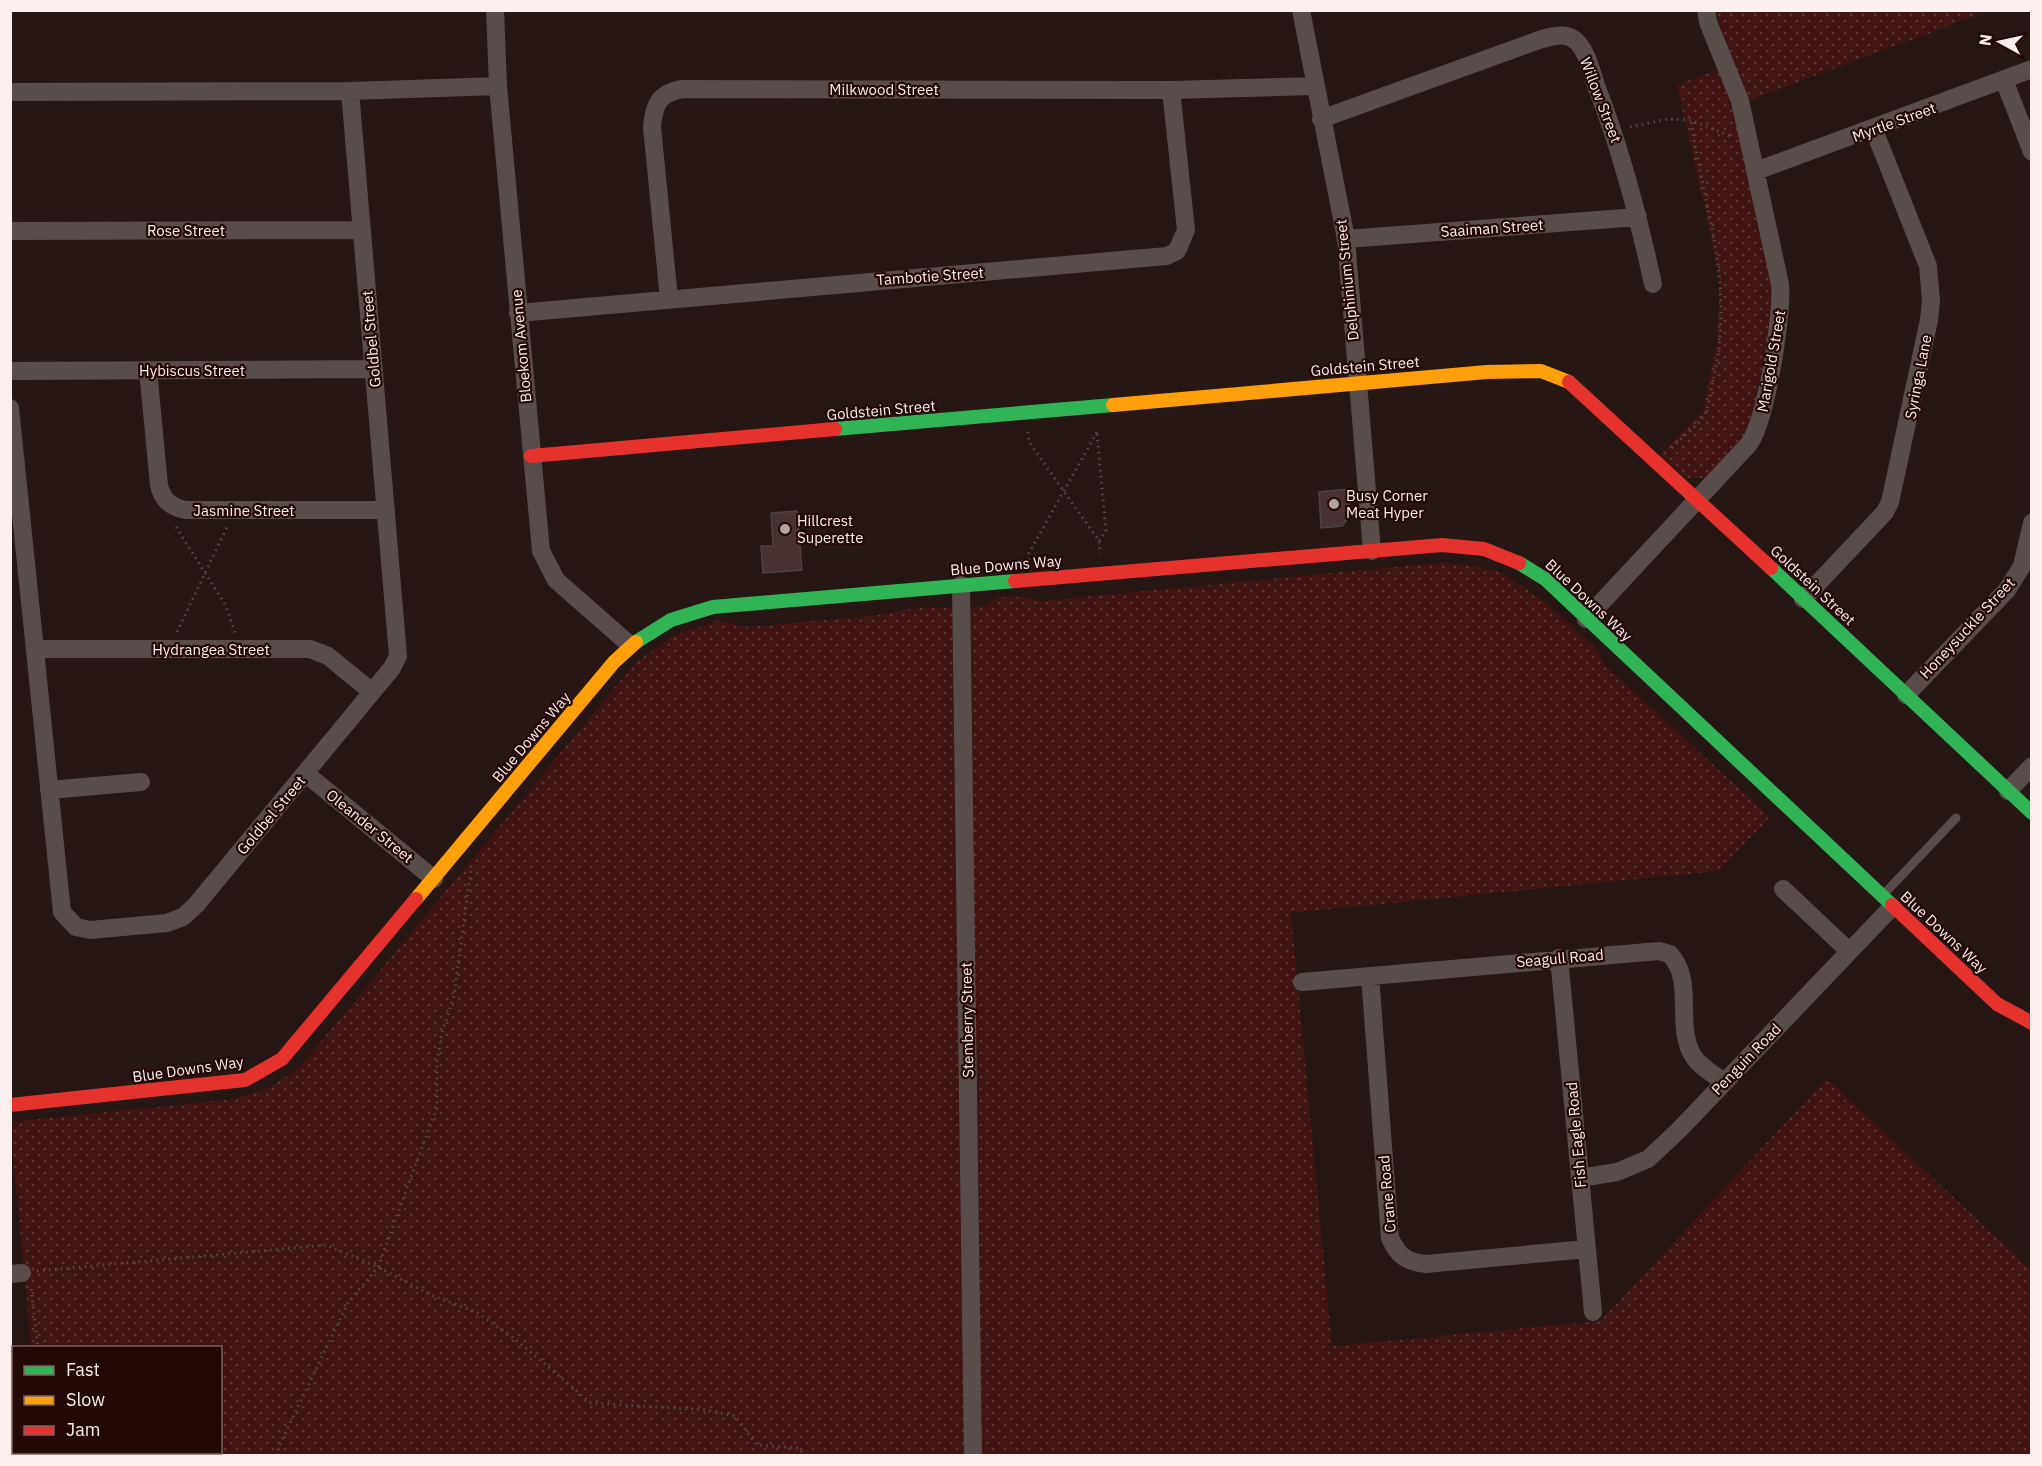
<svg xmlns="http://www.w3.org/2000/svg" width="2042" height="1466" font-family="'IBM Plex Sans',sans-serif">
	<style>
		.grass { fill: url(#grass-dots) }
		.building { fill: #483131; stroke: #4e4240; stroke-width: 1.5 }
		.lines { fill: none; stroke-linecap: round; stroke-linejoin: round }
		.path { stroke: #564a49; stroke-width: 3; stroke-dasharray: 1.5 4.5; stroke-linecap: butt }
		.lane { stroke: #594d4c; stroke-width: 9 }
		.street { stroke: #594d4c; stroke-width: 18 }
		.fast { stroke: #30b455; stroke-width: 14 }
		.slow { stroke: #ff9f0a; stroke-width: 14 }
		.jam { stroke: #e5322d; stroke-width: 14 }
		.poi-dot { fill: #b1a3a1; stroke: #230806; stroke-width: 2 }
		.labels { text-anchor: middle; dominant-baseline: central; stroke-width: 4.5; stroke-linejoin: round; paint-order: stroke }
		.street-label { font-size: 15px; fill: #fcefed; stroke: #230806 }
		.poi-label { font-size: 15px; fill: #fcefed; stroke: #230806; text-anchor: start }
	</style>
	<defs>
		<pattern id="grass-dots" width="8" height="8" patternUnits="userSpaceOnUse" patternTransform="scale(1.5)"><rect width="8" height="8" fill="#3f1412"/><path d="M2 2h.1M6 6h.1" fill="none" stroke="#5c3635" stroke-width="1.8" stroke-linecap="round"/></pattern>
	</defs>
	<rect width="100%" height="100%" fill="#261715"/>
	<path class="grass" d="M1715 11H1989L1748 101Z
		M1719 69 1734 111 1773 287V312L1752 418 1742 440 1709 476 1702 478H1687L1659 456 1703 410 1718 335 1720 277 1677 85Z
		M1445 562 1499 571 1545 602 1597 649 1605 665 1770 817 1719 871 1291 913 1332 1346 1600 1321 1827 1078 2031 1270V1455H40V1453L220 1452V1348L31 1347 10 1122 235 1099 270 1087 299 1068 636 662 673 636 717 621 749 627 888 614C916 604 949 609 979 607 987 606 989 601 996 599 1009 594 1028 598 1042 601Z"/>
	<path class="building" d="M1348 489 1350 516 1342 526 1321 528 1319 492Z
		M797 511 802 570 763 573 761 546H773L771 513Z"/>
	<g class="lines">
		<path class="path" d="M1630 127 1668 119 1691 120 1730 136
			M1028 432 1029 442 1099 541 1100 554
			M1097 434 1106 531 1099 541
			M1672 448C1681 437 1700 425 1706 412 1710 401 1711 387 1714 376 1735 283 1704 210 1691 120
			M176 527 226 606 235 633
			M1029 560V553L1097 432
			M177 632 227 527
			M37 1271 326 1245 378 1267 431 1295 476 1312 515 1339 591 1403 706 1410 735 1416 757 1445 798 1448 806 1456
			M31 1289 38 1348
			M47 1452V1456
			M277 1456 279 1446 348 1303 378 1267 437 1107V1062L442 1032 454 996 471 868"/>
		<path class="lane" d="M1883 895 1956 818"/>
		<path class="street" d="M495 10 498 86 541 551 556 580 630 645
			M1301 10 1346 239 1372 551
			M2004 80 2032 152
			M10 92 350 91 498 86
			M1321 119 1542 39C1554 36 1567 32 1577 42 1588 53 1592 74 1597 88 1622 153 1638 216 1653 284
			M1756 171 2032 69
			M10 231 362 230
			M1346 239 1638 217
			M669 299 652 127C654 104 659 93 683 89L1171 90 1315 86
			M518 313 1167 256 1177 251 1186 230 1171 90
			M148 370 159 485C162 500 172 508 186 510H386
			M10 371 374 369
			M10 408 62 912 76 927 90 930 167 923 183 917 196 905 392 668 398 656 350 91
			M961 585 973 1456
			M1803 599 1885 512 1890 502 1929 320 1931 301 1928 266 1874 130
			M1586 619 1749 444C1766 421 1783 314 1780 284L1740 101 1708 22 1706 10
			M36 649H310L328 656 372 692
			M1906 695 2007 590 2022 566 2032 523
			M305 773 434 879
			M49 790 141 782
			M2008 791 2032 766
			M1783 889 1849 951
			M1559 958 1593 1312
			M1370 976 1390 1238C1398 1256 1407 1262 1426 1264L1587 1249
			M1302 982 1659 951 1670 954C1695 982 1675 1023 1692 1054 1698 1066 1714 1074 1724 1082
			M1580 1178 1617 1172 1648 1159 1679 1130 1892 907
			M10 1274 22 1273"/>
		<path class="fast" d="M835 429 1113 405
			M1519 563 1545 579 1892 905
			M1771 568 2032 813
			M636 642 671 620 713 607 1015 581"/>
		<path class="slow" d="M1113 405 1487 372 1541 371 1569 382
			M416 899 614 662 636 642"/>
		<path class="jam" d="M1569 382 1771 568
			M531 456 835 429
			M1015 581 1442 545 1484 549 1519 563
			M1892 905 1997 1004 2032 1023
			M10 1105 245 1080 282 1059 416 899"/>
	</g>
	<g class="poi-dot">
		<circle cx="1334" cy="504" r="6"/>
		<circle cx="785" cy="529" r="6"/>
	</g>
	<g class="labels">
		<g class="street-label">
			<text x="884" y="89">Milkwood Street</text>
			<text transform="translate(1601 100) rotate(69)">Willow Street</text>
			<text transform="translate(1894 122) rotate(-20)">Myrtle Street</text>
			<text transform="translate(1492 228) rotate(-4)">Saaiman Street</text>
			<text x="186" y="230">Rose Street</text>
			<text transform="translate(930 276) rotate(-4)">Tambotie Street</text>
			<text transform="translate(1347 280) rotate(-96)">Delphinium Street</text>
			<text transform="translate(371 339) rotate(-95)">Goldbel Street</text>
			<text transform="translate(521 346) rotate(-95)">Bloekom Avenue</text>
			<text transform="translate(1771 361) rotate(-80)">Marigold Street</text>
			<text transform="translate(1365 366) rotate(-5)">Goldstein Street</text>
			<text x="192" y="370">Hybiscus Street</text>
			<text transform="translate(1918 377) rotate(-79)">Syringa Lane</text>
			<text transform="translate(881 410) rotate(-5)">Goldstein Street</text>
			<text x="244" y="510">Jasmine Street</text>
			<text transform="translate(1006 565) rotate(-5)">Blue Downs Way</text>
			<text transform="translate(1813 585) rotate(43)">Goldstein Street</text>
			<text transform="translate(1589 600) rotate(43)">Blue Downs Way</text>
			<text transform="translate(1967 628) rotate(-47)">Honeysuckle Street</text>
			<text x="211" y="649">Hydrangea Street</text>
			<text transform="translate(531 737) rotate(-50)">Blue Downs Way</text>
			<text transform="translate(271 815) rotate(-50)">Goldbel Street</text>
			<text transform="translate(370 826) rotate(39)">Oleander Street</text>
			<text transform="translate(1944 932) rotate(43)">Blue Downs Way</text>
			<text transform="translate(1560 958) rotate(-5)">Seagull Road</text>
			<text transform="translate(967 1020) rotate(-91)">Stemberry Street</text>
			<text transform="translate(1746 1059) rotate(-46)">Penguin Road</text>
			<text transform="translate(188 1069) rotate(-8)">Blue Downs Way</text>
			<text transform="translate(1576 1135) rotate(-95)">Fish Eagle Road</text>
			<text transform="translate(1387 1194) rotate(-95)">Crane Road</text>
		</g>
		<g class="poi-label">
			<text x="1346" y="495">Busy Corner<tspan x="1346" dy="17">Meat Hyper</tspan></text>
			<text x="797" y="520">Hillcrest<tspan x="797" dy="17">Superette</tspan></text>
		</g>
	</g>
	<rect width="2042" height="1466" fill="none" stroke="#fcefed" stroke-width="24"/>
	<rect x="12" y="1346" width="210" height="108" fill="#230806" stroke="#7a6462" stroke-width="1.5"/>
	<rect x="24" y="1366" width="30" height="9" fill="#30b455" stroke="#7a6462" stroke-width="1.5"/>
	<text x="66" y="1376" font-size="18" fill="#fcefed">Fast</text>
	<rect x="24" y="1396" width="30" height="9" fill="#ff9f0a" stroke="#7a6462" stroke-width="1.5"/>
	<text x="66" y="1406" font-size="18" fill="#fcefed">Slow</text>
	<rect x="24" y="1426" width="30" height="9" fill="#e5322d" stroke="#7a6462" stroke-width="1.5"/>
	<text x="66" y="1436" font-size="18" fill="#fcefed">Jam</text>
	<g transform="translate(2000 42) rotate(278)" stroke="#230806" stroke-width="4.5" paint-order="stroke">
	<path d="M0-4.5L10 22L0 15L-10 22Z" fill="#fcefed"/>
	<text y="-9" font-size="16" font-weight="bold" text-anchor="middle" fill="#fcefed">N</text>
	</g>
</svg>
